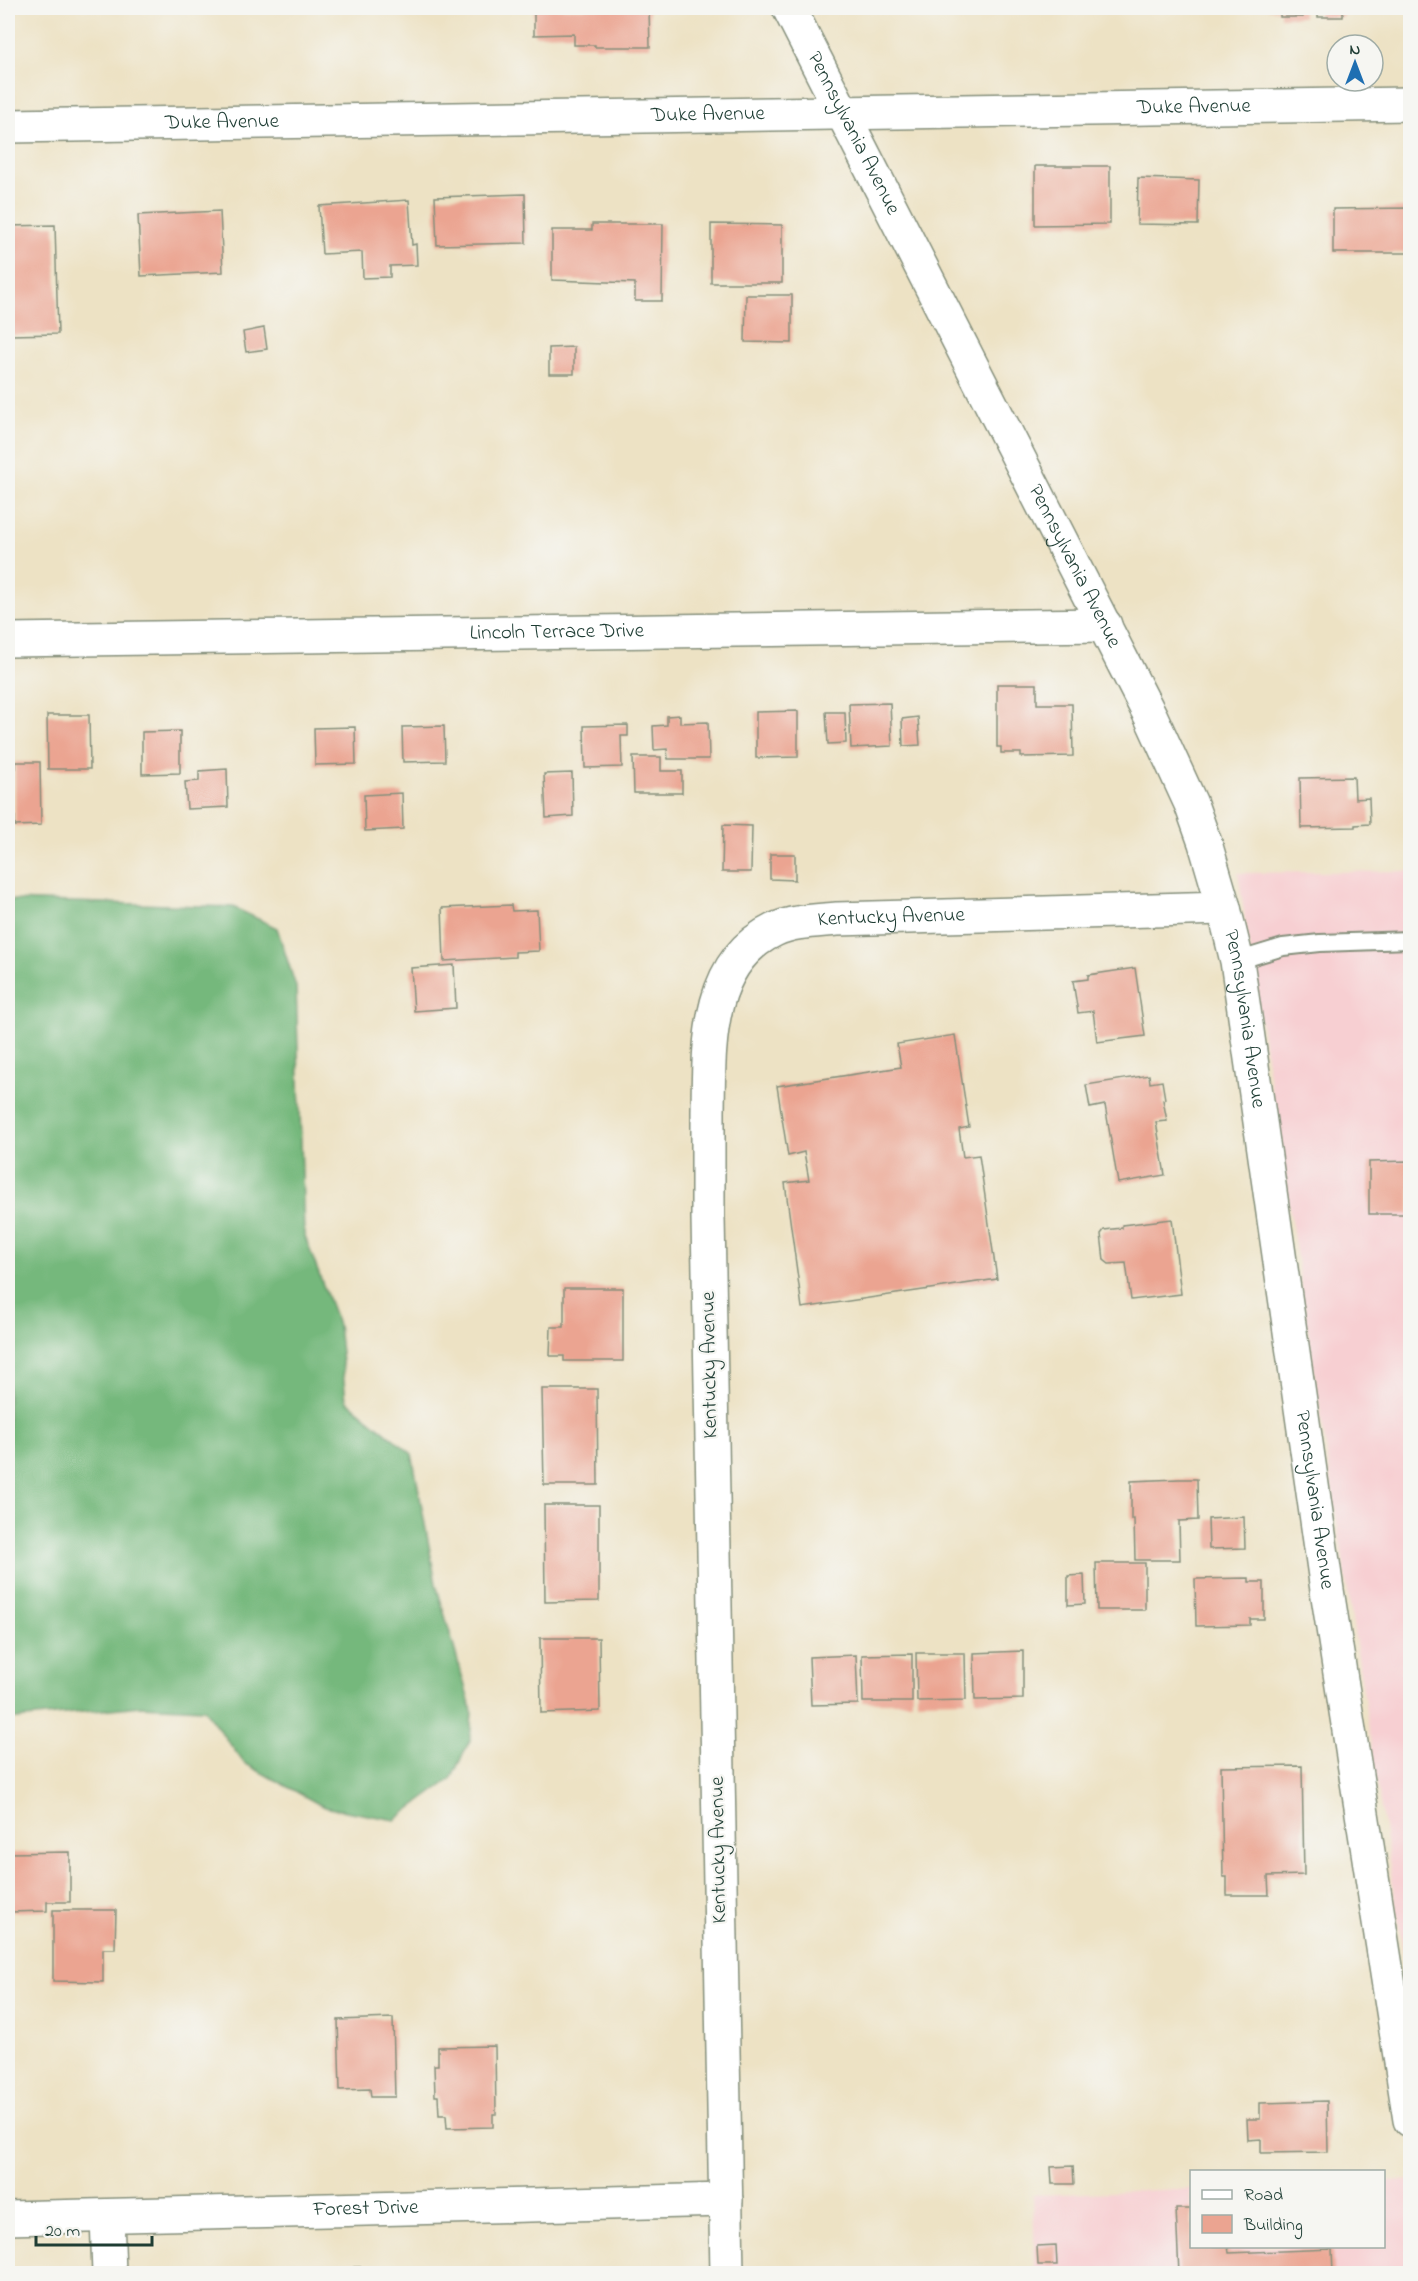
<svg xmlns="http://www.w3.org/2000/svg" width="1418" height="2281" font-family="'Indie Flower',sans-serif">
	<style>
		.built { fill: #f7cfd2 }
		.forest { fill: #74b87b; stroke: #4a7a58; stroke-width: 1.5 }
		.building { fill: #eba491 }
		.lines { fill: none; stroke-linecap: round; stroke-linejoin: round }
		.service-casing { stroke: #86907c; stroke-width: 20 }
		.minor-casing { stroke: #86907c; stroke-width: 36 }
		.service { stroke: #fff; stroke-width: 16 }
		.minor { stroke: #fff; stroke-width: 33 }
		.labels { text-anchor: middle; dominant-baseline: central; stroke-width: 4.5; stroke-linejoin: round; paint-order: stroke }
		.street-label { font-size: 21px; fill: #1f3d34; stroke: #f6f6f2 }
	</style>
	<rect width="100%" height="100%" fill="#f6f6f2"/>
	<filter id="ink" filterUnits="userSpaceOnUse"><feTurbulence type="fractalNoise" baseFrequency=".0167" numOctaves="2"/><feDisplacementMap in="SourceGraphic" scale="12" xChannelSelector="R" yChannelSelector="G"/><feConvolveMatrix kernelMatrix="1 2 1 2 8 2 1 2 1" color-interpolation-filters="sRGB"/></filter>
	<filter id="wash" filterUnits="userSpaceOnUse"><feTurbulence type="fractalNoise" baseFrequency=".008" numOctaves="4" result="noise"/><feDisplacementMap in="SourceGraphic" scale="24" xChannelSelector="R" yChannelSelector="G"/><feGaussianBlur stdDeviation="1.35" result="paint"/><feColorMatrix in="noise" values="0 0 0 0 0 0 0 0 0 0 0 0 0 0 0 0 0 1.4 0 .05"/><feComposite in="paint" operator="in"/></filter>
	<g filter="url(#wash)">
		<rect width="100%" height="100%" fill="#ede2c4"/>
		<path class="built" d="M1410 871V1998L1238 873Z
			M1410 2180V2273H1035L1033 2195 1191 2189 1192 2246H1384V2181Z"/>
		<path class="forest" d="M8 900 233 907 277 928 296 987 304 1234 338 1325 346 1400 412 1454 436 1584 472 1711 470 1740 451 1779 395 1820 324 1807 244 1763 204 1709 140 1706 8 1720Z"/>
		<g id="blocks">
			<path class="building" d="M534 8H649L650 47H595V45H574V34L534 35Z
				M1268 8H1303V17H1280V10L1268 9Z
				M1318 8H1343V17H1318Z
				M1035 166H1110V224L1035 225Z
				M1138 178 1199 180 1198 225 1137 224Z
				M525 194 526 243 437 245 435 197Z
				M409 200 412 245 416 244 417 265 390 266V277L363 278 362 252 322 254 319 206Z
				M1409 208V253H1333V209Z
				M220 211 223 272 141 276 138 215Z
				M592 224H663L662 301H635V283L552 280V230H592Z
				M711 224 782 225V283H711Z
				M55 225 58 334 10 335 8 226Z
				M746 295H792V343L745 342Z
				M264 328 267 349 246 352 243 332Z
				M574 347V374H549V348Z
				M997 684H1037V704H1072L1073 756 1021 757V753H1001V747H997Z
				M890 703 892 746 851 748 849 704Z
				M798 711V757L756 758V712Z
				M826 712H845L846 743 828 744Z
				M47 715H89L90 769H48Z
				M680 715V723L708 722 709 759H668L667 749 654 750 653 726 667 725V716Z
				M918 717 920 745 903 746 902 719Z
				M628 725V736H621L622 767 585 768 584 726Z
				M444 726 445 761 403 762 402 727Z
				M355 727 356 764 315 765 314 728Z
				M180 731V773L142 774V732Z
				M633 757H661V771H682V793H634Z
				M15 762H40L41 825 15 826Z
				M227 769 228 807 187 809 185 782 199 781V771Z
				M572 773 573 816 546 818 544 774Z
				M1354 777 1355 799 1369 798 1370 824 1355 825V827L1301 828 1300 778Z
				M402 793 403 829 365 831 364 795Z
				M723 825 752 826 751 872H722Z
				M770 854H795V880L770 879Z
				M511 905 512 911 537 910 539 951 515 952V957L444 961 442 908Z
				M454 965 456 1008 414 1011 411 968Z
				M1135 968 1145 1036 1097 1042 1093 1011 1078 1013 1073 981 1088 979V975Z
				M955 1035 969 1127 959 1129 963 1157 979 1155 997 1279 802 1308 785 1183 809 1180 804 1152 788 1156 777 1086 901 1067 897 1044Z
				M1149 1075 1150 1083 1162 1081 1165 1099 1163 1100 1167 1121 1156 1122 1165 1175 1118 1183 1105 1105 1090 1108 1086 1085Z
				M1410 1161V1214H1369V1162Z
				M1172 1219 1181 1294 1131 1300 1126 1263 1109 1264 1104 1260 1101 1234 1104 1230 1122 1228V1225Z
				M564 1288H623V1361H564V1356H550L551 1327H564Z
				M542 1389H597L598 1485H544Z
				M1179 1479H1197L1198 1520 1179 1521 1180 1560H1135L1134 1519H1131V1481Z
				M544 1505H599V1601L545 1602Z
				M1244 1517 1245 1548 1209 1549 1208 1519Z
				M1096 1563H1145V1610H1097Z
				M1084 1575 1085 1604 1068 1605V1576Z
				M1249 1578V1582H1264V1619H1250V1625L1196 1626 1195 1579Z
				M540 1638H599L600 1711 541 1713Z
				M1023 1651V1699L975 1700 974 1653Z
				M916 1653H965L966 1700 917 1701Z
				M912 1654V1702H863L862 1655Z
				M856 1655 858 1704 811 1705 809 1657Z
				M1302 1766 1304 1875 1268 1876 1269 1895H1227V1877H1223L1221 1767Z
				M70 1852V1902H47V1911L9 1912 8 1853Z
				M53 1910H116L115 1949H103V1982L53 1981Z
				M393 2018 395 2097H371L370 2089 340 2090 338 2020Z
				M495 2046 496 2114H493V2127L447 2128 446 2115H439L438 2096H435L434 2065H438V2047Z
				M1327 2101 1328 2152 1261 2153V2139L1248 2140 1247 2119H1260V2103Z
				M1073 2166 1074 2184H1052L1051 2167Z
				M1176 2209H1192V2246H1228L1229 2253 1332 2249 1333 2274H1179Z
				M1056 2245 1057 2265H1038L1037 2246Z
				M354 2267H413V2274H354Z"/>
		</g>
	</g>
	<g filter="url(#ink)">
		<use href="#blocks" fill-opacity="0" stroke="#86907c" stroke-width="1.5"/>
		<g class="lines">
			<g class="service-casing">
				<path id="service" d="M1237 961 1283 947 1320 943 1410 940"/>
			</g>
			<g class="minor-casing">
				<g id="minor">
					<path id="s1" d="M789 8 1151 717 1191 804 1205 843 1224 908 1237 961 1327 1590 1410 2120"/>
					<path id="s2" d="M8 126 1410 104"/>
					<path id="s3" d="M8 640 1105 625"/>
					<path d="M107 2216 109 2274"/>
					<path id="s4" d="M8 2218 726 2200"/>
					<path id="s5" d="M727 2274 708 1217C708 1182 708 1147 708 1112 709 1048 705 963 774 930 793 921 816 921 837 919L1224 908"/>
				</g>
			</g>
			<use href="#service" class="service"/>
			<use href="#minor" class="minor"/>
		</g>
	</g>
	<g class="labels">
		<g class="street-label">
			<text stroke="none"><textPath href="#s2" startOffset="1186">Duke Avenue</textPath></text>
			<text stroke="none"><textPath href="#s2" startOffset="700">Duke Avenue</textPath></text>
			<text stroke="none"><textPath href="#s2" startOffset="214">Duke Avenue</textPath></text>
			<text stroke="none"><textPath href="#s1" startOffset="141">Pennsylvania Avenue</textPath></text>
			<text stroke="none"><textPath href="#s1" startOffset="627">Pennsylvania Avenue</textPath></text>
			<text stroke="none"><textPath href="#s3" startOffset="549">Lincoln Terrace Drive</textPath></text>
			<text stroke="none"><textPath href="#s5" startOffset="1486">Kentucky Avenue</textPath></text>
			<text stroke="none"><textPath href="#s1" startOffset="1114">Pennsylvania Avenue</textPath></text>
			<text transform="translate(710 1365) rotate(-91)">Kentucky Avenue</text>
			<text stroke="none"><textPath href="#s1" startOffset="1600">Pennsylvania Avenue</textPath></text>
			<text transform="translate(719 1850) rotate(-91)">Kentucky Avenue</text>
			<text stroke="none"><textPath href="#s4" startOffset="358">Forest Drive</textPath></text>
		</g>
	</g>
	<rect width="1418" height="2281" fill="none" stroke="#f6f6f2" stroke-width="30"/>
	<rect x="1190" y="2170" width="195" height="78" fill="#f6f6f2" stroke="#a0aca6" stroke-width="1.5"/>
	<rect x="1202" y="2190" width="30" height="9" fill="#ffffff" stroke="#a0aca6" stroke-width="1.5"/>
	<text x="1244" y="2200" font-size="18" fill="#1f3d34">Road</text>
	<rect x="1202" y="2215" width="30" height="18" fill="#eba491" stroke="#a0aca6" stroke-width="1.5"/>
	<text x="1244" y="2230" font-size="18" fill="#1f3d34">Building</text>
	<g transform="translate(1355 63)"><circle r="28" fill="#f6f6f2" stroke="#a0aca6" stroke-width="1.5"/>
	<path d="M0-4.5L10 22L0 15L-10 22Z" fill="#1f6fb2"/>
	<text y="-9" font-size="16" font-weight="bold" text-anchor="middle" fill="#1f3d34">N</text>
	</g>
	<path d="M36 2236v9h116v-9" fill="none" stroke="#1f3d34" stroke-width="3"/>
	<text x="45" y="2236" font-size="18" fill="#1f3d34" stroke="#f6f6f2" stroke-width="4.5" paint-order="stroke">20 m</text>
</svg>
